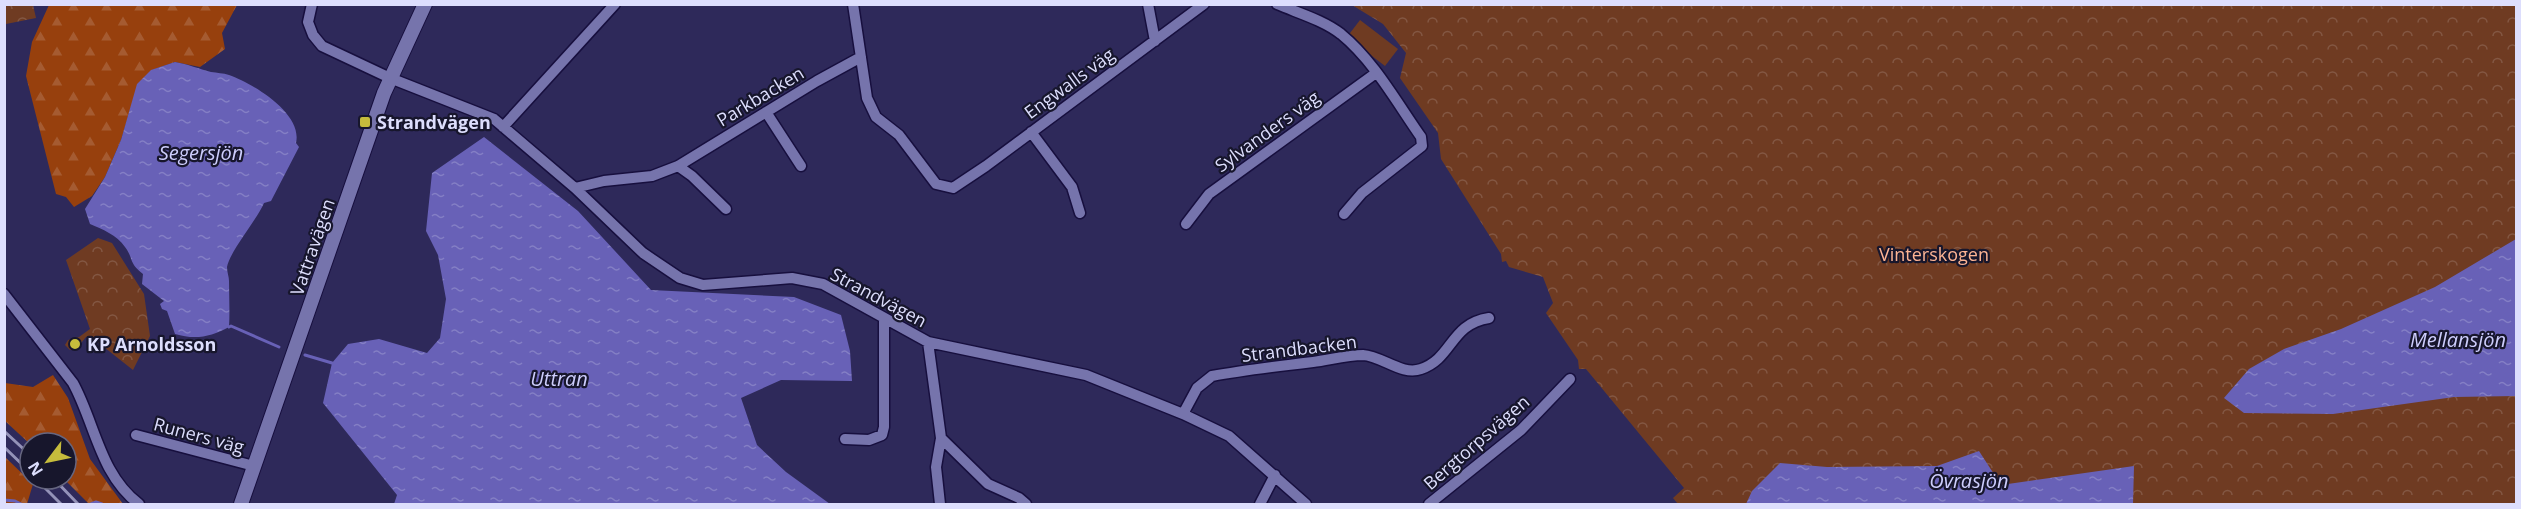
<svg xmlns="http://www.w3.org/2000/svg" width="2521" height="509" font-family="'Open Sans',sans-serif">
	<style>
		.green { fill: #6f3b22 }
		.forest { fill: url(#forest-firs) }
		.park { fill: url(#park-crowns) }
		.water { fill: url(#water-ripples) }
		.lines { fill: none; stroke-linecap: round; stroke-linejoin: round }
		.stream { stroke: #6861b7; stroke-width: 3 }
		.street-casing { stroke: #170f3e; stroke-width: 13 }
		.secondary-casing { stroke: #170f3e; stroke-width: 16 }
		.street { stroke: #7674ac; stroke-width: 10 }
		.secondary { stroke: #7674ac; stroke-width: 14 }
		.rail { stroke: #9492b9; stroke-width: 3 }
		.poi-dot { fill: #c6bc3c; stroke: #17162c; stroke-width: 2 }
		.labels { text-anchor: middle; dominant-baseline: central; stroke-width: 4.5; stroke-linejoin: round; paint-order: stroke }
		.street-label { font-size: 18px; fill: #dddefd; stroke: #17162c }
		.poi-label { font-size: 18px; font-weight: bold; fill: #dddefd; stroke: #17162c; text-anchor: start }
		.park-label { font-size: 18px; fill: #fdb494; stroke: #17162c }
		.water-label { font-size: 20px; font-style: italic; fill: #cdcdfc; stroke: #17162c }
	</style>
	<defs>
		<pattern id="forest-firs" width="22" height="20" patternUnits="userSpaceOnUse" patternTransform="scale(1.5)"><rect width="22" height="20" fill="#97400d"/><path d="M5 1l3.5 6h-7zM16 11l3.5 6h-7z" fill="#a55b31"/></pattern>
		<pattern id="park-crowns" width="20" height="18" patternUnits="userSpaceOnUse" patternTransform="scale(1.5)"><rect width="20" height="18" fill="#6f3b22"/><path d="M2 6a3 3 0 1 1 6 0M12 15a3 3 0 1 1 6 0" fill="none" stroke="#835743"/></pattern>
		<pattern id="water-ripples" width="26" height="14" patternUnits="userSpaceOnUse" patternTransform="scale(1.5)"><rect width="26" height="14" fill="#6861b7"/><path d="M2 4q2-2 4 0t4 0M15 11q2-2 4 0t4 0" fill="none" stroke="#847fc5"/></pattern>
	</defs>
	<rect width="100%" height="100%" fill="#2e295a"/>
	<path class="green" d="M1360 20 1398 49 1385 66 1347 37Z"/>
	<path class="forest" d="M49 5H237L222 33 225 49 200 67 175 62 152 70 138 84 121 140 105 177 92 196 74 207 66 197 56 194 26 76 32 42Z
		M53 375 68 398 90 459 123 504H89L64 479H66V443L30 444 5 421V383L33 387Z
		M5 457 33 484 27 504H5Z"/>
	<path class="park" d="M4 5H33L36 18 6 24Z
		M1352 5H2516V504H1678L1673 498 1684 488 1586 369H1579L1578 360 1546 313 1553 303 1543 277 1509 267 1506 261 1502 262 1501 254 1441 159 1438 133 1400 78 1406 53 1383 24Z
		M98 238 112 243 144 294 150 336 133 370 90 336 86 337 76 349 70 350 65 345 68 340 79 337 90 329 66 260Z"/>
	<path class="water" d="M175 62C188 64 199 69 211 72 217 73 223 73 229 75 252 83 303 113 296 143L299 147 271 201 264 203C256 221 230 251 227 267 227 272 229 277 229 281 229 296 230 311 229 327 211 337 195 340 175 334L167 311 162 309 160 304 164 301 142 284 143 274C128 262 134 259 125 247 117 235 102 229 90 224L85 209 105 177 121 140 137 84 151 70Z
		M484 137 578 211 651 290 794 297 841 315 850 351 852 381 781 380 741 398 757 445 786 472 830 504H394L397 495 323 403 332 363 348 344 379 339 427 353 440 338 446 299 438 255 426 231 432 173Z
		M2516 239V396L2454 397 2333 414 2244 413 2224 398 2249 369 2284 349 2341 329 2435 287Z
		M1979 451 2001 485 2134 466 2133 504H1746L1752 491 1780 463 1827 467 1937 466Z"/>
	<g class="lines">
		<path class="stream" d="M229 327 231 326 279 347
			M305 355 332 363
			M4 500 15 501 21 504
			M91 504 96 502 102 504"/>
		<g class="street-casing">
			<path id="street" d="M312 4 308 22 313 35 322 46 390 78 494 119 575 188 643 253 680 278 703 285 792 278 823 284 928 342 1086 375 1183 414 1229 436 1306 504
				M853 4 867 98 876 117 899 135 936 184 953 188 986 166 1204 4
				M1148 4 1155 41
				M1277 4C1298 13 1323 20 1341 34 1374 61 1397 103 1421 137L1422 146 1362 193 1344 214
				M766 112 801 166
				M503 127 615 4
				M1031 132 1072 187 1080 213
				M678 166 692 176 726 209
				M575 188 604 181 652 176 678 166 817 81 861 57
				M1186 224 1209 194 1376 73
				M4 294 73 383C95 423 100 475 139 504
				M928 342 941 438 988 484 1019 498 1026 504
				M1183 414 1197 388 1212 376C1245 370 1279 366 1313 362 1329 360 1347 355 1363 355 1382 356 1402 376 1421 369 1453 358 1450 324 1489 318
				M136 435 254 466
				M845 439 869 440 882 435 884 427V318
				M940 504 936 467 941 438
				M1260 504 1275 475
				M1429 504 1521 430 1570 379"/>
		</g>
		<g class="secondary-casing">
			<path id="secondary" d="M241 504 384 93 425 4"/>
		</g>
		<use href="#street" class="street"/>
		<use href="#secondary" class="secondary"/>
		<path class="rail" d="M4 431 30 455
			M4 447 30 472
			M36 479 61 504
			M54 479 78 504"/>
	</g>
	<g class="poi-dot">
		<rect x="359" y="116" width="12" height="12" rx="3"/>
		<circle cx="75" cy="344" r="6"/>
	</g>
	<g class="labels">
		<g class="street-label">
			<text transform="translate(1069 83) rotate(-36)">Engwalls väg</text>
			<text transform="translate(760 96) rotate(-31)">Parkbacken</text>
			<text transform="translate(1267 131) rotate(-36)">Sylvanders väg</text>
			<text transform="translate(312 247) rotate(-71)">Vattravägen</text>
			<text transform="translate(879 297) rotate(28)">Strandvägen</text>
			<text transform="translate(1299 348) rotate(-7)">Strandbacken</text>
			<text transform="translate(199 435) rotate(15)">Runers väg</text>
			<text transform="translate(1476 442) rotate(-41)">Bergtorpsvägen</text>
		</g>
		<g class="poi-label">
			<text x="377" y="122">Strandvägen</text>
			<text x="87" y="344">KP Arnoldsson</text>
		</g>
		<g class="park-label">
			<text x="1934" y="254">Vinterskogen</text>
		</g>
		<g class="water-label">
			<text x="201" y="152">Segersjön</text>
			<text x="2458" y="339">Mellansjön</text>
			<text x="559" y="378">Uttran</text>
			<text x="1969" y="480">Övrasjön</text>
		</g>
	</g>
	<rect width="2521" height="509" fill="none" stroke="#dddefd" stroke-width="12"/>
	<g transform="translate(48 461) rotate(238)"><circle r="28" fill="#17162c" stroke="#666680" stroke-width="1.5"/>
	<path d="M0-4.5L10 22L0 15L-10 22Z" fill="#c6bc3c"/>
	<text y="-9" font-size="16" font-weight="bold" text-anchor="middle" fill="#dddefd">N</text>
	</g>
</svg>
